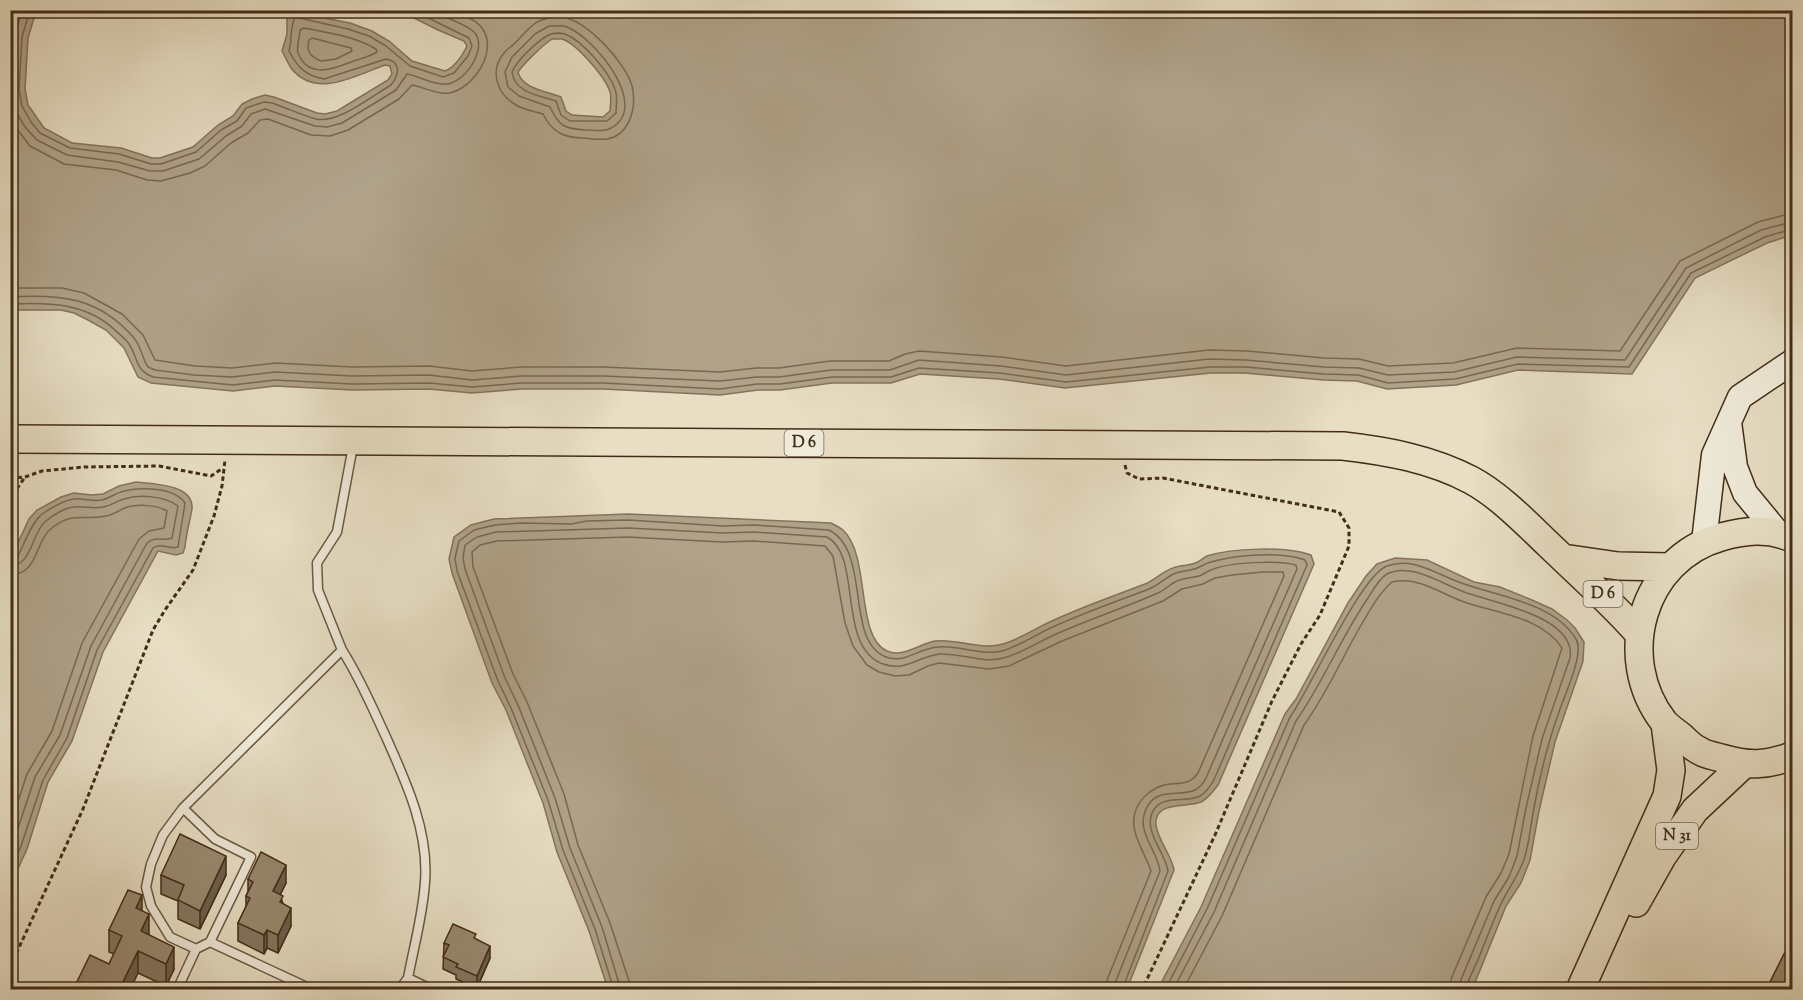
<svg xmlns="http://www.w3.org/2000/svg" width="1803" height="1000" font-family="'Sorts Mill Goudy',serif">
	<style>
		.water { fill: #afa289; stroke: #84735b; stroke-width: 1.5; fill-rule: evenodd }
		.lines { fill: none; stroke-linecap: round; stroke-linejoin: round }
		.shore { stroke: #796850; stroke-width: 1.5 }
		.lane-casing { stroke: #6c5942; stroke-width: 11 }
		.secondary-casing { stroke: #432d16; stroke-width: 27 }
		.primary-casing { stroke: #432d16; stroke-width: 30 }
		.path { stroke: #432d16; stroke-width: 3; stroke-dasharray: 4.5 3; stroke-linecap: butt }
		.lane { stroke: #efead9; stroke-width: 8 }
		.secondary { stroke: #efead9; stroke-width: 24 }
		.primary { stroke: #e7dec4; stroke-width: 27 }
		.wall { fill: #837660; stroke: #432d16; stroke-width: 1.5 }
		.shaded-wall { fill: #6a604e; stroke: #432d16; stroke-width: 1.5 }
		.building { fill: #988970; stroke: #432d16; stroke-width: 1.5 }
		.labels { text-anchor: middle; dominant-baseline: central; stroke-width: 4.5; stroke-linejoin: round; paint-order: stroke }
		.shield { fill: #efead9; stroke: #776650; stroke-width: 1.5 }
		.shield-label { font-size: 16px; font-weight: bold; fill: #432d16 }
	</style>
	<rect width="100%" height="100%" fill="#e7dec4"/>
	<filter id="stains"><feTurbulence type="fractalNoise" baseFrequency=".00333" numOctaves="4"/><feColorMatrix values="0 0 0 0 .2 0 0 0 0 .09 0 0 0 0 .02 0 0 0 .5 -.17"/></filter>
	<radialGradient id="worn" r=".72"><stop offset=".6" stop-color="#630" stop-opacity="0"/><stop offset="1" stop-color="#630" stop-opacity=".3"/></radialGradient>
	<path class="water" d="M11 10 36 11 28 38 25 89 28 105 44 128 72 143 121 148 152 158H160L193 147 218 125 233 116 242 104 252 99 265 95 274 97 317 113 325 114 337 111 388 80 392 74 390 66 385 65C356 75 316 100 291 68 288 63 285 57 282 51L287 34V18L294 12 350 23 372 31 389 41 412 61 445 71C455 67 462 56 467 46L464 41 438 30 400 11H1792V235L1767 243 1695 278 1632 374 1518 370 1456 385 1387 389 1357 381 1323 380 1245 373H1211L1065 388 999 379 920 374 891 383H832L780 390H758L720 395 603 389H522L472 393 429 389 353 390 275 386 233 391 151 383 138 377 124 348 106 330 88 320 74 313 61 310H11ZM552 39C555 39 559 39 562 39 576 43 606 78 610 92 612 98 610 106 610 111L603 117 572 115 566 111 561 97C546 91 522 89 518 72 524 63 543 45 552 39Z
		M136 482C153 484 194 484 192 509 190 521 186 534 185 547L183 553 176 555 158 551 103 652 72 741 48 782 27 849 11 884V558L29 519 37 510 61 497 74 493 91 495 103 494 119 486Z
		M628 514 831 523C835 525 839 527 843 530 871 556 855 637 887 651 903 658 919 644 935 641 957 638 981 651 1003 644 1020 639 1036 628 1052 621 1082 607 1114 596 1145 584 1155 580 1163 571 1173 568 1180 565 1188 566 1195 563 1199 562 1203 558 1207 556 1232 548 1286 546 1311 555L1314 564 1218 785C1213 791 1209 798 1201 802 1187 808 1153 800 1156 826 1159 842 1171 854 1174 870L1127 989H608L589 931 557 852 543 803 506 710 492 683 452 573 449 559 454 537 471 525 494 519Z
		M1395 558 1427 560 1474 582 1500 587 1532 600 1552 609 1567 620 1575 628 1584 642 1583 661 1555 742 1539 811 1530 860 1521 883 1506 906 1474 985 1471 990 1158 989 1201 907 1285 714 1296 699 1348 603 1366 576 1377 564Z"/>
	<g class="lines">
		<path class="shore" d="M22 10 15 36 12 89 15 110 25 127 37 140 67 155 118 162 150 171H163L199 159 226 136 242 126 251 114 265 109 315 126 327 127 342 123 396 90 407 74C419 76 431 84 443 84 463 86 488 50 475 33 468 24 440 16 429 10
			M30 10 22 37 19 89 22 106 31 122 40 133 70 148 119 154 151 164H161L196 152 221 130 237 121 246 108 264 102 272 103C287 108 301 115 316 119 338 124 372 96 391 85 399 75 402 62 386 59L324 79C306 76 297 67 289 51 292 41 290 26 295 17L348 29 369 36 386 46 410 66 443 77 454 73 468 56 472 46 469 38 412 10
			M561 17C586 19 626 63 632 86 637 107 630 135 607 139 599 140 591 139 583 138 564 138 552 132 543 114 534 111 524 110 516 105 497 94 489 71 504 53 507 49 511 47 514 44 531 27 535 17 561 17Z
			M549 26C555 26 562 25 567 27 595 38 653 109 609 129 602 132 593 130 586 130 564 129 559 126 550 107L519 96 508 87 505 72 512 57 535 34Z
			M304 28C329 33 354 36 376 49L377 52C369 57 359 59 351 62 333 69 308 79 298 53 296 46 300 37 300 30Z
			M551 34C555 33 561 33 565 34 583 41 609 72 615 89 618 96 616 106 616 113L607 121H570L561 115 556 101C538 95 515 93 512 72 517 60 539 39 551 34Z
			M312 38 351 48 352 51 336 59 321 61C310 56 306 52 309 40Z
			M10 120 30 146 64 164 116 170 147 180 161 181 190 173 205 166 231 143 248 133 260 120 268 119 311 135 330 136 348 130 399 99 412 85C424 87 437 95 449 93 473 89 499 51 482 28 475 18 460 15 449 10
			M10 288H62L84 293 122 314 143 335 155 360 195 366 232 368 276 363 352 367 429 366 472 371 521 367H603L720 372 756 368H779L830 361H889L905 354 919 351 1002 357 1066 366 1209 350 1247 351 1324 358 1359 359 1388 366 1453 363 1517 348 1620 351 1680 261 1758 222 1792 213
			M10 297C60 294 99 297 134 338 141 346 142 358 148 367L155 370 194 375 232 377 276 372 352 376 429 375 472 380 522 376H603L720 381 757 377H779L831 370H890L919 360 1001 366 1066 375 1209 359 1246 360 1324 367 1359 368 1388 375 1454 372 1517 357 1625 360 1686 268 1761 230 1792 222
			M10 304C49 302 87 303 116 331 120 335 126 339 129 344 139 359 134 369 153 377L233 385 275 380 352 384 429 383 472 387 522 383H603L720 389 757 384H780L832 377H891L919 368 1000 373 1066 382 1210 367H1246L1323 374 1358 375 1388 383 1455 379 1518 364 1629 367 1691 273 1765 237 1792 229
			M10 559 18 556C25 543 30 525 41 515 49 509 64 500 74 499 84 498 92 502 102 500 110 498 116 493 124 491 141 487 174 487 185 503L178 547C170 550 161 542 153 548L97 650 67 738 43 780 21 846 10 870
			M10 566C33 565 31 533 46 521 53 515 66 507 75 507 84 506 93 509 103 507 110 506 117 501 124 499 139 494 165 496 178 506L172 538C163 542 156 535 147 543L91 646 60 735 35 777 10 852
			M10 575C40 574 34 540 53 527 76 511 82 521 106 516 113 515 120 510 127 507 139 504 157 505 167 511L164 528 149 531 139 539 82 643 52 731 27 774 10 826
			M614 990 595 929 563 850 548 800 511 708 498 681 457 571 455 558 459 541 474 530 495 525 521 523 571 524 587 521 628 520 723 526 754 525 829 530C872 552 844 641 886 657 905 664 919 648 938 647 959 645 981 656 1002 651 1020 646 1038 633 1055 626 1086 612 1118 601 1149 589 1159 585 1167 576 1176 573 1182 571 1188 571 1194 569 1200 568 1205 563 1211 562 1236 555 1281 551 1305 560L1307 565 1213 782C1209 787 1206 793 1200 796 1186 803 1166 795 1155 808 1140 828 1165 851 1168 871L1122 990
			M621 990 602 927 570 848 555 798 518 705 505 678 465 569 463 558 465 545 477 537 496 532 628 528 723 533 754 532 827 537C863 556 836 647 883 664 906 672 919 656 940 654 962 653 985 665 1007 657 1026 651 1043 639 1061 632 1093 618 1126 607 1158 593 1165 590 1170 584 1177 581 1183 578 1192 578 1199 576 1203 575 1207 571 1211 570 1229 562 1278 560 1296 565L1297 569 1206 778C1204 782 1201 786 1197 789 1182 798 1161 787 1149 804 1132 829 1157 848 1160 871L1115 983 1114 990
			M630 990 629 981 610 923 578 845 564 794 527 702 513 674 473 567 472 552 480 545 497 541 627 537 722 542 754 541 825 546 833 556 845 623 853 646 867 665 879 672 895 676 909 675 928 666 939 663 989 669 1009 666 1062 641 1163 601 1182 589 1203 584 1215 578 1232 575 1263 572H1283L1284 576 1198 773C1191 784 1181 783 1169 784 1149 787 1131 805 1134 827 1136 842 1146 856 1151 871L1107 980 1105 990
			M1165 990 1207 909 1290 717C1310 689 1361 575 1387 566 1412 557 1433 572 1456 581 1493 596 1553 601 1576 639 1585 653 1564 696 1559 712 1547 745 1539 779 1533 813 1530 829 1529 847 1523 862 1517 878 1507 890 1500 906 1492 924 1485 942 1478 960 1474 969 1467 980 1466 990
			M1173 990 1214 912 1296 721C1324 681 1342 635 1370 595 1374 588 1380 578 1387 574 1412 561 1446 587 1470 594 1496 603 1577 618 1570 658L1542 739 1526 808 1517 856 1509 877 1494 901 1460 982 1459 990
			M1183 990 1222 916 1304 725C1326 695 1341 660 1360 627 1369 612 1378 594 1392 582 1420 576 1442 595 1467 603 1498 613 1543 618 1562 648L1533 736 1509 854 1501 873 1486 897 1451 979 1450 990"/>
		<g class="lane-casing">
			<path id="lane" d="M342 650C360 678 372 707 386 737 406 782 429 831 425 882 423 914 414 946 408 978L433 990
				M210 942 313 990
				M196 949 170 937 151 906 146 887 151 864 163 835 183 808 342 650 318 590 317 563 337 532 353 446
				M177 990 196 949 210 942 251 857 215 839 183 808
				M399 990 408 978"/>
		</g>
		<g class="secondary-casing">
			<path id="secondary" d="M1729 422 1735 467 1745 493 1777 532
				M1704 542 1714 455 1740 397 1792 362"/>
		</g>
		<g class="primary-casing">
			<path id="primary" d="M10 439 1343 446C1387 451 1431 459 1471 480 1499 495 1525 522 1548 544 1579 574 1611 602 1639 634
				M1792 538C1768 528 1746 530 1721 537 1642 559 1614 658 1664 722 1669 728 1676 732 1682 737 1687 742 1693 748 1700 751 1706 755 1715 756 1721 758 1749 766 1765 766 1792 756
				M1563 558 1618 566 1670 567
				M1636 903 1662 857 1695 810 1743 765
				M1580 990 1667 796 1671 770 1665 724"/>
		</g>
		<path class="path" d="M1125 465 1127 473 1139 479 1163 478 1339 512 1349 528V546L1320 615 1301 644 1272 701 1215 835 1142 990
			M10 478 25 477 42 471 84 467 159 466 211 476 223 468
			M10 502 14 493 25 477
			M10 967 83 809 153 630 165 610 193 570 214 516 222 486 225 460"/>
		<use href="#lane" class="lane"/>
		<use href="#secondary" class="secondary"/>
		<use href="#primary" class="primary"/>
	</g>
	<path class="wall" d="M161 875H226L200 929 178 919V901L161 894Z
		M248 879 286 883 280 895 291 926 278 953 267 948 264 954 238 941V923L246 907V896L248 892Z
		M142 911 149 935 174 969 166 986 138 973 109 964 114 954 109 952V930Z
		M476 939 490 958 477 988 456 979V975L443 969 444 943Z"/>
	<path class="shaded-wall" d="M226 856V875L200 929V911Z
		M286 865V883L273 909V891Z
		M142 895V918L136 908Z
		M291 908V926L278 953V935Z
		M149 914V936L141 953V931Z
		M267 930V948L264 954V935Z
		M490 946V958L477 988V976Z
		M174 947V969L166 986V964Z
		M138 951V973L130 990H119Z"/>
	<path class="building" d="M180 834 226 856 200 911 178 900 184 885 161 875Z
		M261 852 286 865 273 891 283 896 280 902 291 908 278 935 267 930 264 935 238 923 250 898 246 896 253 882 248 879Z
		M128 890 142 895 136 908 149 914 141 931 174 947 166 964 138 951 119 990H73L90 955 109 964 122 936 109 930Z
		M453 924 476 934 474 938 490 946 477 976 456 967 458 964 443 957 449 945 444 943Z
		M1792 938V990H1766Z"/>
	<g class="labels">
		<g class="shield">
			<rect x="784.5" y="430" width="39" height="26" rx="4.5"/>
			<rect x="1583.5" y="581" width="39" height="26" rx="4.5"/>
			<rect x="1656" y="823" width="42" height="26" rx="4.5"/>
		</g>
		<g class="shield-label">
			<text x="804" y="443">D 6</text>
			<text x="1603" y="594">D 6</text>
			<text x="1677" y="836">N 31</text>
		</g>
	</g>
	<rect width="1803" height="1000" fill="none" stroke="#e7dec4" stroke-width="36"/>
	<rect x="12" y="12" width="1779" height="976" fill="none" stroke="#432d16" stroke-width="3"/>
	<rect x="18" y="18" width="1767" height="964" fill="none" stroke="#432d16" stroke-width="1.5"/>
	<rect width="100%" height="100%" filter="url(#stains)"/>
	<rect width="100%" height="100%" fill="url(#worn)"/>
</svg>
